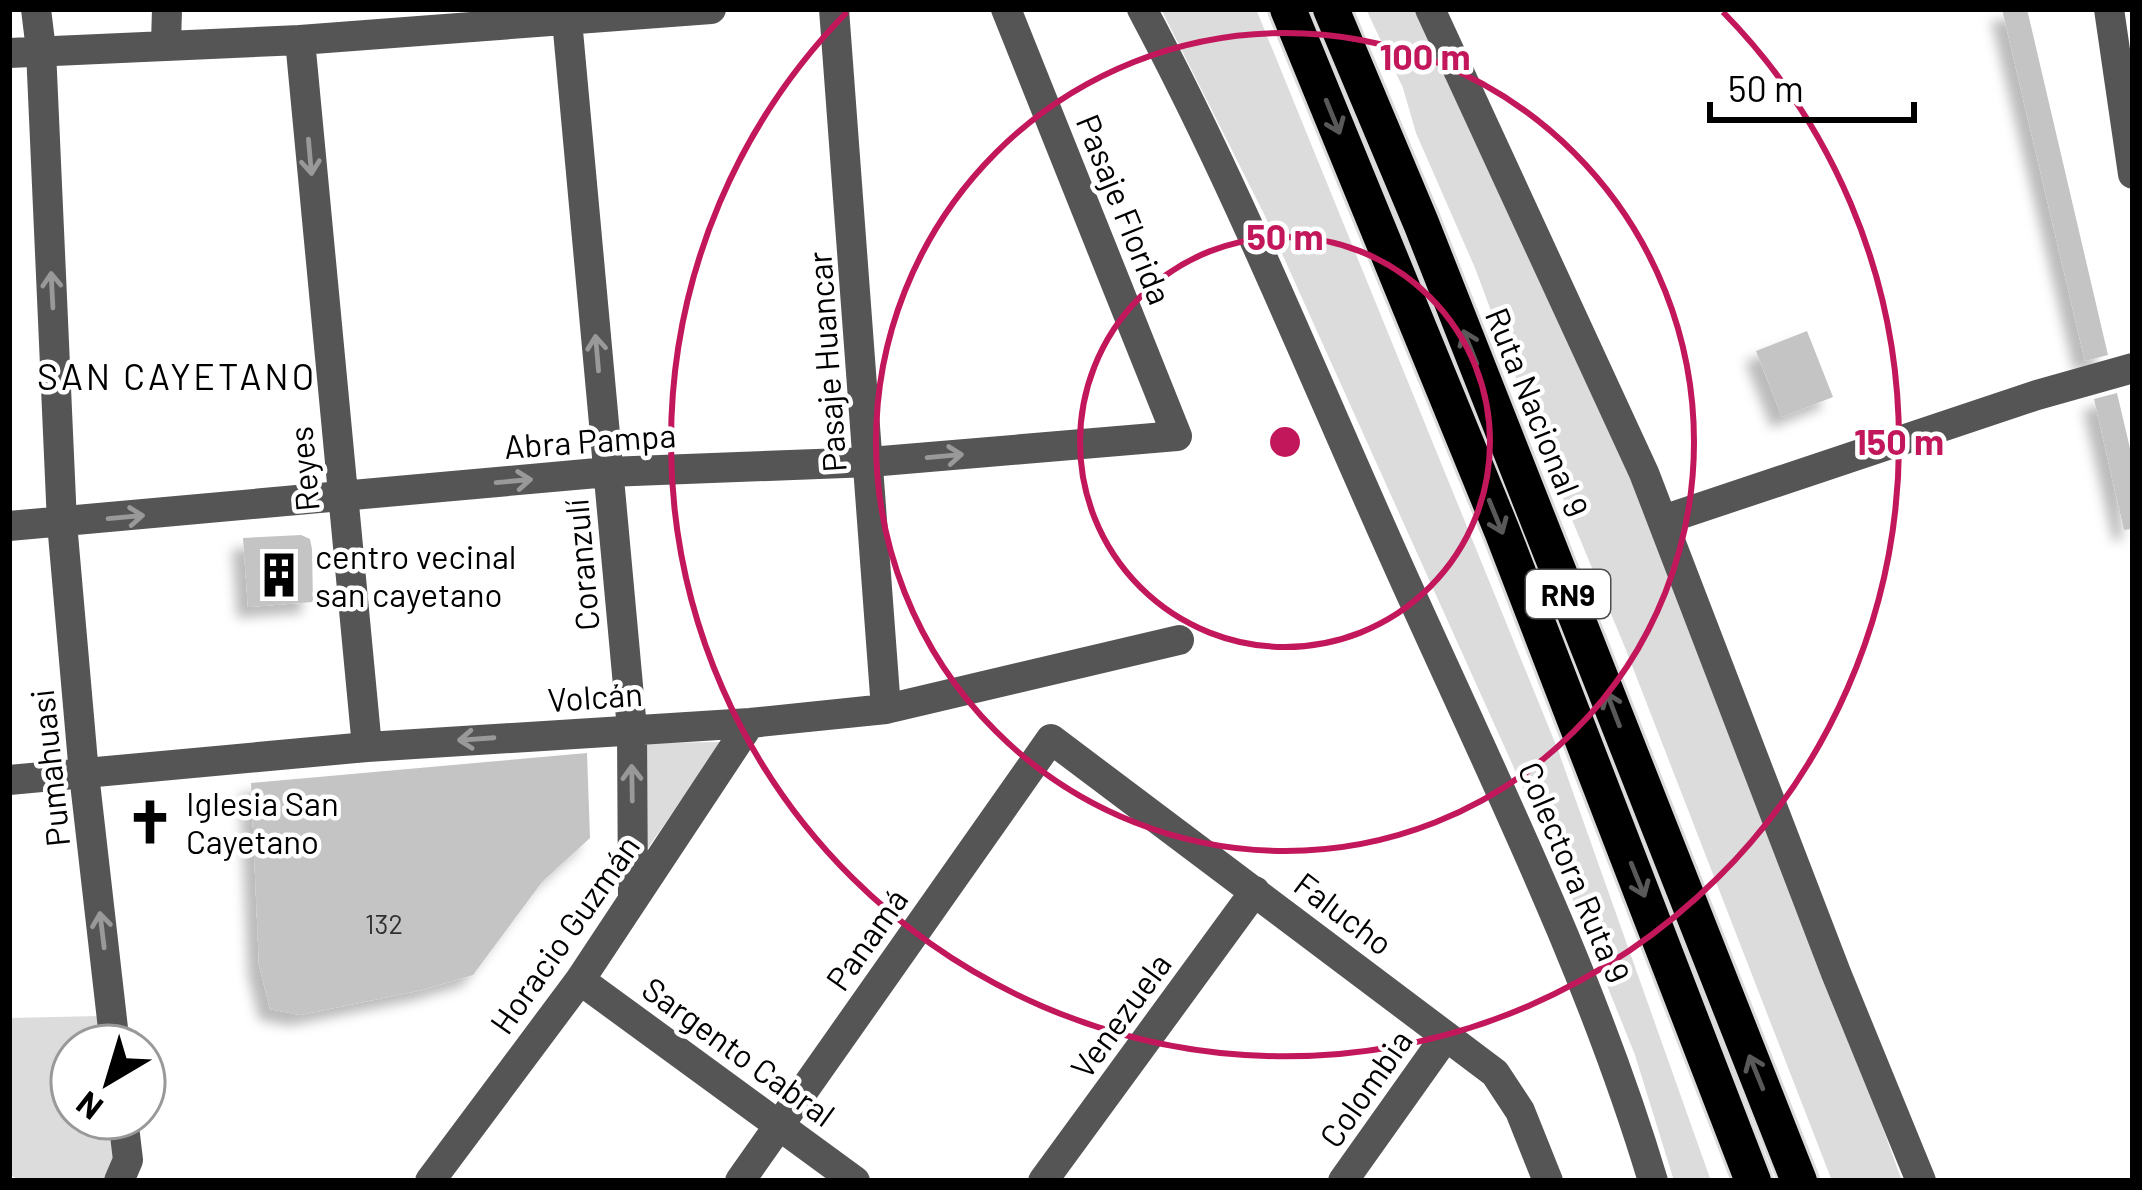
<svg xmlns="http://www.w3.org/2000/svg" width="2142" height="1190" font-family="Barlow,sans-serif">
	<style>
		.green { fill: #dcdcdc }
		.building { fill: #c4c4c4; filter: url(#shadow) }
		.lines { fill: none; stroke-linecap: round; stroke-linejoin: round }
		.highway-casing { stroke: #dbdbdb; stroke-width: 42 }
		.minor { stroke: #555; stroke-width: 30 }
		.highway { stroke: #000; stroke-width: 36 }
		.oneway { stroke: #595959 }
		.oneway2 { stroke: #999 }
		.ring { fill: none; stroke: #c2185b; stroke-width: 6 }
		.labels { text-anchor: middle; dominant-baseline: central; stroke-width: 9; stroke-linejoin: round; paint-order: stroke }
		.number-label { font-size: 27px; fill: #313131 }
		.shield { fill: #fff; stroke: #4c4c4c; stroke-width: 3 }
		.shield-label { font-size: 30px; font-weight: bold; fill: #000 }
		.street-label { font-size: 33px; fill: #000; stroke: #fff }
		.poi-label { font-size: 33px; fill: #000; stroke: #fff; text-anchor: start }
		.neighbourhood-label { font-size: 36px; letter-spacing: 3px; fill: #000; stroke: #fff }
		.centre { fill: #c2185b; stroke: #fff; stroke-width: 6 }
		.ring-label { font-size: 36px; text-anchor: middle; font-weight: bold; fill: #c2185b; stroke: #fff; stroke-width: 9; stroke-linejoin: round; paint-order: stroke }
	</style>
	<defs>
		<filter id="shadow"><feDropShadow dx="-11" dy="11" stdDeviation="6" flood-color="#0004"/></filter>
	</defs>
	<rect width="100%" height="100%" fill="#fff"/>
	<path class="green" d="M1161 9H1256L1558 750 1711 1181H1674L1635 1055 1565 881 1265 216Z
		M1366 9H1415C1479 136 1544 262 1601 393 1713 651 1806 917 1902 1181H1832L1626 650 1541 445 1475 268 1416 133 1403 88Z
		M721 742 646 851V743Z
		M100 1016 104 1046H72V1118H114L120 1156 101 1181H20L9 1174V1018Z"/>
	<path class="building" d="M2002 9H2027L2108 355 2085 361Z
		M1807 331 1833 397 1782 417 1756 351Z
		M2117 393 2133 461V529L2124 530 2094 399Z
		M301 535 310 539 312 549 313 602 248 607 243 538Z
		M587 753 590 838 542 882 473 975 422 990 300 1015 270 1009 259 965 251 783Z"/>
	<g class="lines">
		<g class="highway-casing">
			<path id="highway" d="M1288 9 1502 531 1753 1181
				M1331 9 1421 223 1799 1181"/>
		</g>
		<path class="minor" d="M36 9 41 50 62 523 84 774 115 1046
			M566 9 632 729 633 900
			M834 9 886 709
			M1142 9C1245 202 1324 404 1415 603 1501 793 1593 981 1653 1181
			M1430 9 1644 473 1836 973 1921 1181
			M2109 9 2133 174
			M300 40 367 747
			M166 43 167 9
			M9 53 300 40 711 9
			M1663 520 2037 395 2133 368
			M9 526 608 472 870 462 1177 436 1006 9
			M9 780 367 747 750 723 886 709 1179 640
			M580 980 855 1181
			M119 1181 128 1160 123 1118
			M430 1181 580 980 750 723
			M740 1181 1051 739 1495 1073 1520 1111 1548 1181
			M1043 1181 1255 891
			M1343 1181 1446 1036"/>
		<use href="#highway" class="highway"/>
	</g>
	<defs><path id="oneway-shaft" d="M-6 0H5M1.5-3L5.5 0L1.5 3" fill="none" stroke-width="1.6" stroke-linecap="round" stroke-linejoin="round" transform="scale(3)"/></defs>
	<g class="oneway">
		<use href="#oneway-shaft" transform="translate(1333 117) rotate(68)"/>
		<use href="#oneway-shaft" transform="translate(1470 347) rotate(-112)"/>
		<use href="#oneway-shaft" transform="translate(1496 517) rotate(68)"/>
		<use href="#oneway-shaft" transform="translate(1613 709) rotate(-111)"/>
		<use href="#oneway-shaft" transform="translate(1638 880) rotate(68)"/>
		<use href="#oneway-shaft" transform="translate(1756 1072) rotate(-112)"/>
	</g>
	<g class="oneway2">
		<use href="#oneway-shaft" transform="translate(310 157) rotate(85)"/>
		<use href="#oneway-shaft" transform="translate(52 290) rotate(-93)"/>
		<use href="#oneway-shaft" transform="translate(597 353) rotate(-95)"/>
		<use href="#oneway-shaft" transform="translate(945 456) rotate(-5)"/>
		<use href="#oneway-shaft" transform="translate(514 481) rotate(-5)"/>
		<use href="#oneway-shaft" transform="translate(126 517) rotate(-5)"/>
		<use href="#oneway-shaft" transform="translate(476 739) rotate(176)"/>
		<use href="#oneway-shaft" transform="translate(632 783) rotate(-91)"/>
		<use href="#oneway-shaft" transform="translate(102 930) rotate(-97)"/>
	</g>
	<g class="ring">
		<circle cx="1285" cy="442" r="205"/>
		<circle cx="1285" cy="442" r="409"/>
		<path d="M1723 12A614 614 0 1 1 847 12"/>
	</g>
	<defs>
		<g id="building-bare" transform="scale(3.6)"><path d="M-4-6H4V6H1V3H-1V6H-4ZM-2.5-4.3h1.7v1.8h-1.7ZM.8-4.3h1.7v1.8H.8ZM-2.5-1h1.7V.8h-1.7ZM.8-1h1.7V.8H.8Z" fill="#000" stroke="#fff" stroke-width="2.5" paint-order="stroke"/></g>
		<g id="church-bare" transform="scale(3.6)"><path d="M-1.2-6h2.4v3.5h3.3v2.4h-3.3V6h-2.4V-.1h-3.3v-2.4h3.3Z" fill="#000" stroke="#fff" stroke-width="2.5" paint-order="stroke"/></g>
	</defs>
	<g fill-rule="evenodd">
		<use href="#building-bare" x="279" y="575"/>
		<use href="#church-bare" x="150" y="822"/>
	</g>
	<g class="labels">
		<g class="number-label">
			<text x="384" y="923">132</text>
		</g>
		<rect class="shield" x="1526" y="570" width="84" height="48" rx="9"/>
		<g class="shield-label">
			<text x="1568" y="594">RN9</text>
		</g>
		<g class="street-label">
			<text transform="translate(1125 209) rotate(68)">Pasaje Florida</text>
			<text transform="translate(826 362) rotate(-94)">Pasaje Huancar</text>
			<text transform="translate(1538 412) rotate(68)">Ruta Nacional 9</text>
			<text transform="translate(590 440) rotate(-4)">Abra Pampa</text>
			<text transform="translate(303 469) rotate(-95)">Reyes</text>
			<text transform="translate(581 565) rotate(-95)">Coranzulí</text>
			<text transform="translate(595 696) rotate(-4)">Volcán</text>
			<text transform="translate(49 768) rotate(-96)">Pumahuasi</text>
			<text transform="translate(1575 872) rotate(67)">Colectora Ruta 9</text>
			<text transform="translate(1344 913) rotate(37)">Falucho</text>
			<text transform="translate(564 934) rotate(-55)">Horacio Guzmán</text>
			<text transform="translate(866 939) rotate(-55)">Panamá</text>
			<text transform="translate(1120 1015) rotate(-54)">Venezuela</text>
			<text transform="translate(739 1051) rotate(36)">Sargento Cabral</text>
			<text transform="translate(1365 1088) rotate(-55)">Colombia</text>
		</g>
		<g class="poi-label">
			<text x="315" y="556">centro vecinal<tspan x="315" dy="38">san cayetano</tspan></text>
			<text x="186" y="803">Iglesia San<tspan x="186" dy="38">Cayetano</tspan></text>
		</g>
		<g class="neighbourhood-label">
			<text x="177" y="375">SAN CAYETANO</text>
		</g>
	</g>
	<circle cx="1285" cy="442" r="18" class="centre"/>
	<g class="ring-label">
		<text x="1425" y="70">100 m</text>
		<text x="1285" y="250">50 m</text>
		<text x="1899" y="455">150 m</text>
	</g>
	<rect width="2142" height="1190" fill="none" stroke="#000000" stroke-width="24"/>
	<g transform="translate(108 1082) rotate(218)"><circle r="57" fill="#ffffff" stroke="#999999" stroke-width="3"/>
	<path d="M0-9L21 45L0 30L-21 45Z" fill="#000000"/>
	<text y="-18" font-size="33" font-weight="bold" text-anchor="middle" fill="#000000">N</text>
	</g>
	<path d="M1710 102v18h204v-18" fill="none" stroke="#000000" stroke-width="6"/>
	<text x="1728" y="102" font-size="36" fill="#000000" stroke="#ffffff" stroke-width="9" paint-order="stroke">50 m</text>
</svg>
